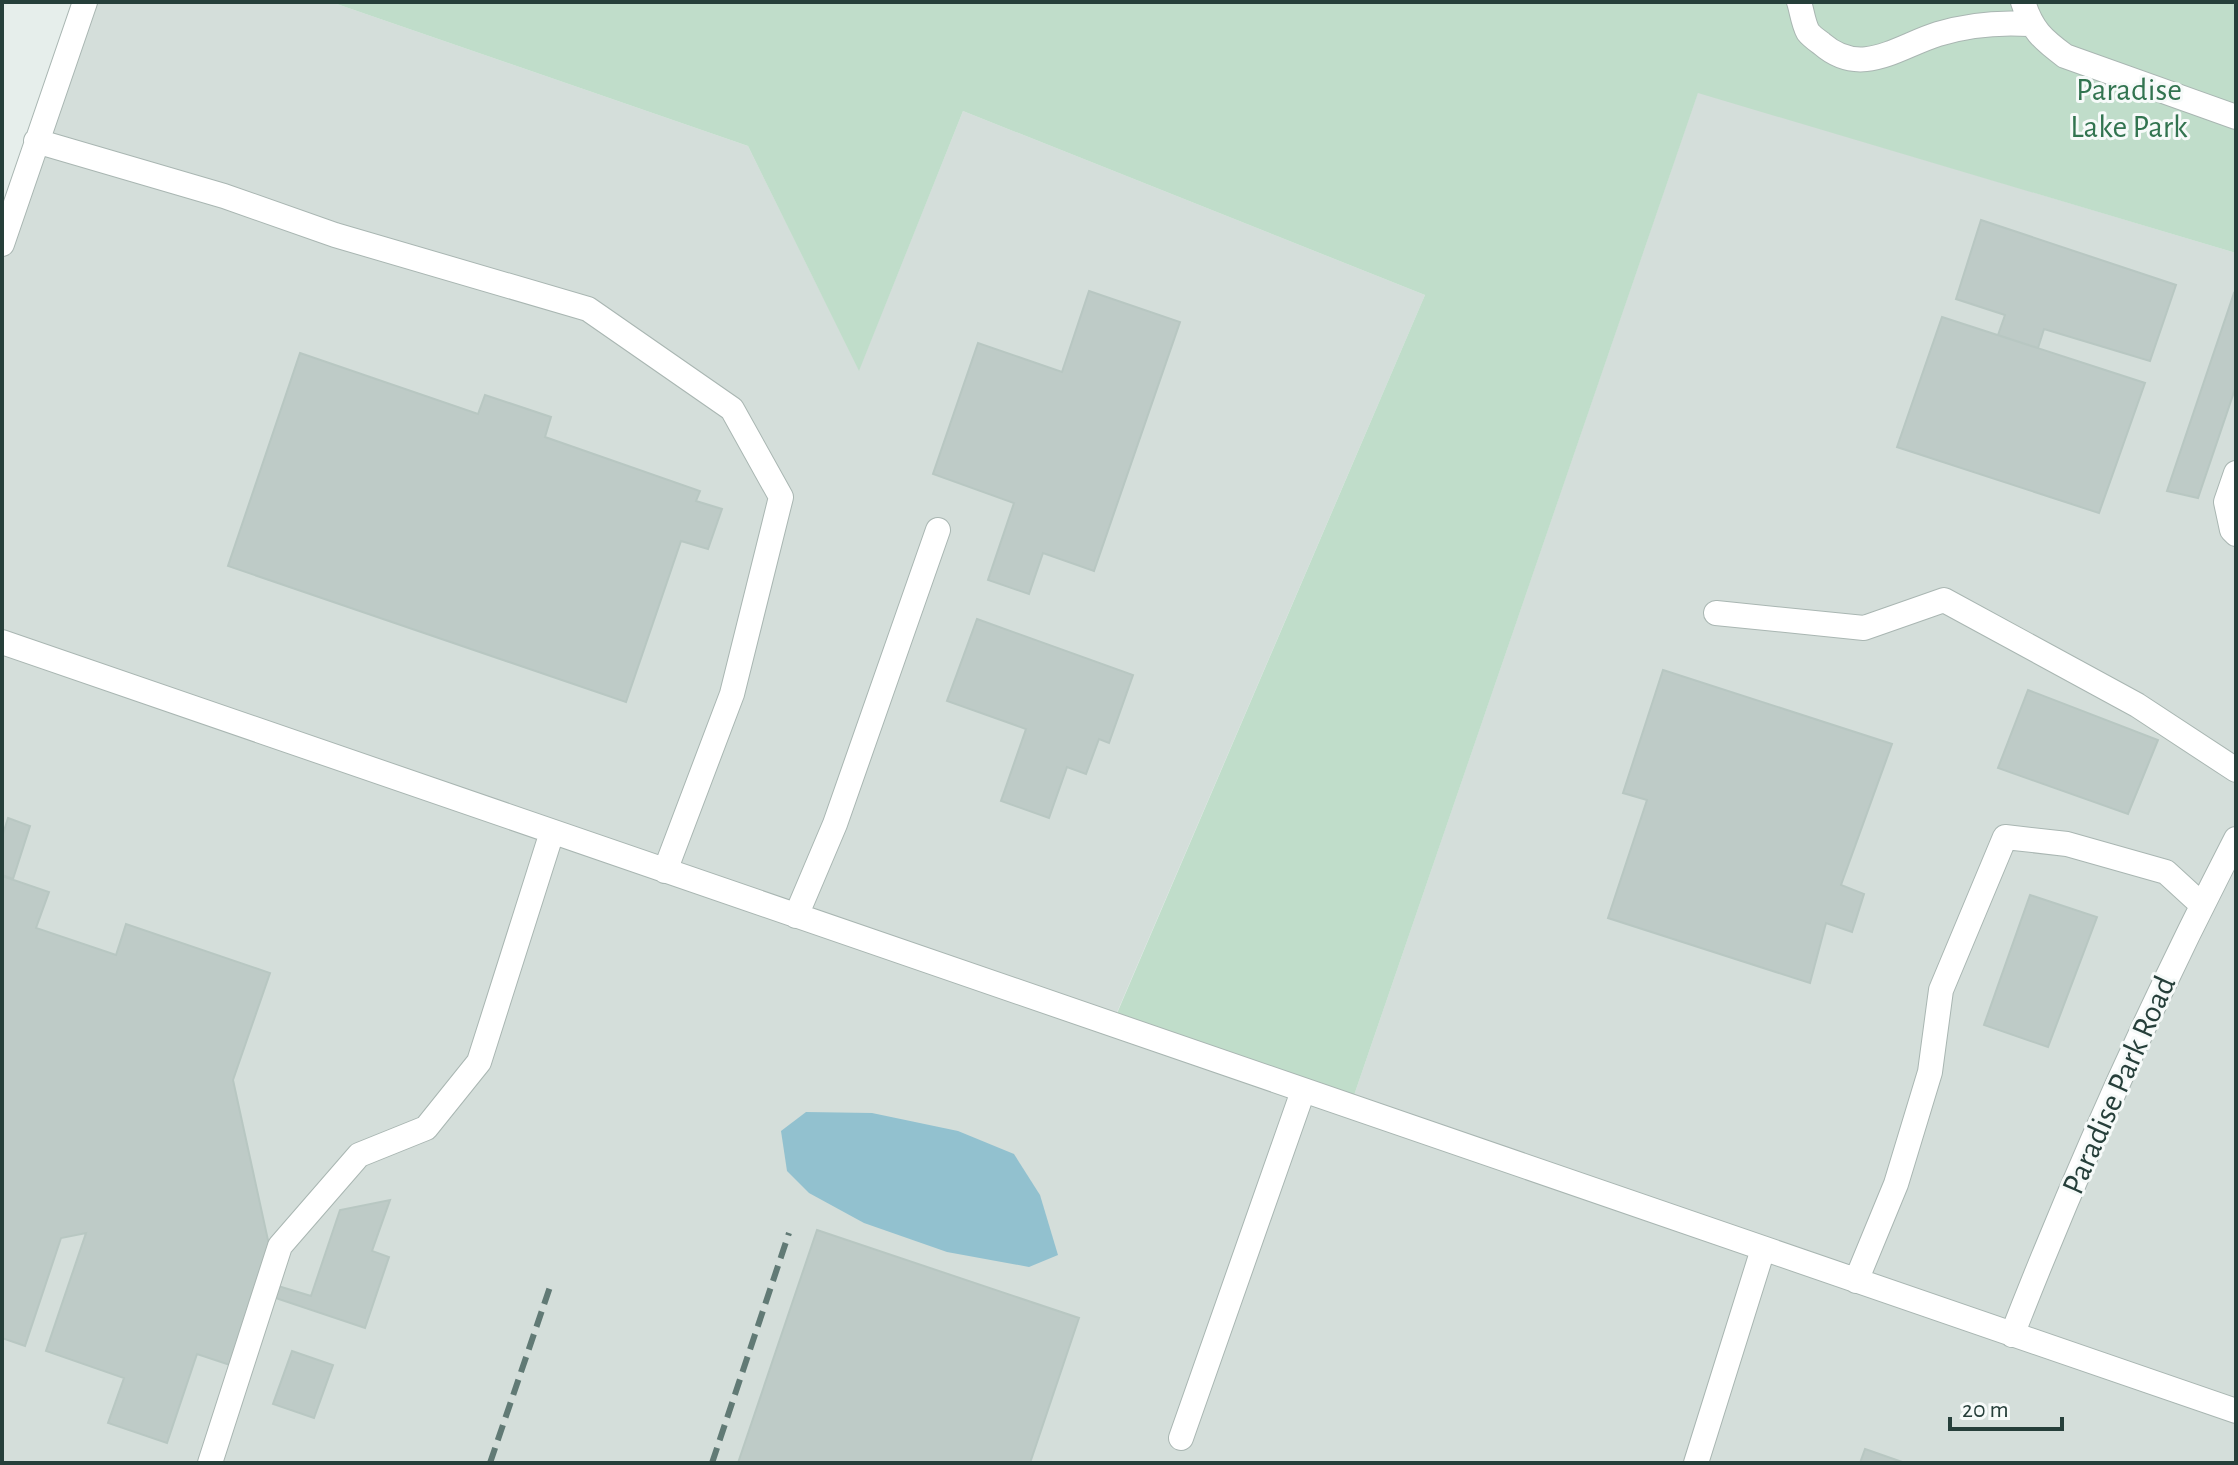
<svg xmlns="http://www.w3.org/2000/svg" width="2238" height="1465" font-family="'Alegreya Sans',sans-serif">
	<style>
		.built { fill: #d4deda }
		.green { fill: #c0ddca }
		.water { fill: #92c1cf }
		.building { fill: #becbc7; stroke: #b8c7c2; stroke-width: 2 }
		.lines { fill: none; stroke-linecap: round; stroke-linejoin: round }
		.minor-casing { stroke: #a9b6b2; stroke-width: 26 }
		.minor { stroke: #fff; stroke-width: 24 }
		.rail { stroke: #617a75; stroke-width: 6; stroke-dasharray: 16 8; stroke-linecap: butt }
		.labels { text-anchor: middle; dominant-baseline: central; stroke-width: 6; stroke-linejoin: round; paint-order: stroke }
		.park-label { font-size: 32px; fill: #327450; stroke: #f6faf9 }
		.street-label { font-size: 32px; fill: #263f3a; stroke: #f6faf9 }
	</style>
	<rect width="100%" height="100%" fill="#e6eeeb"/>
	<path class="built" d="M85 2H331L748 146 859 370 963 111 1425 295 1112 1024 1350 1107 1698 92 2236 253V1463H2V244Z"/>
	<path class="green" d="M331 2H2236V253L1698 93 1350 1107 1112 1025 1425 295 963 111 859 371 748 146Z"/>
	<path class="water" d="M806 1112 872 1113 958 1131 1014 1154 1040 1195 1058 1255 1029 1267 947 1252 864 1223 809 1193 787 1171 781 1131Z"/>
	<path class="building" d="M1981 220 2176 285 2150 361 2044 329 2038 348 1998 335 2005 315 1956 299Z
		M1089 291 1180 322 1094 571 1043 553 1029 594 988 580 1014 503 933 474 978 343 1062 372Z
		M2234 293 2236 294V386L2198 498 2167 491Z
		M1942 317 2145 383 2099 513 1897 447Z
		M300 353 478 414 485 395 551 417 545 437 700 491 696 501 722 509 708 549 681 541 626 702 228 566Z
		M977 619 1133 675 1109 743 1099 739 1086 774 1067 767 1049 818 1001 801 1026 729 947 701Z
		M1663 670 1892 744 1841 885 1864 894 1852 932 1826 923 1810 983 1608 918 1647 800 1623 793Z
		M2028 690 2158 740 2128 814 1998 768Z
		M8 818 30 826 13 879 2 875V837Z
		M2 876 49 892 36 928 116 955 126 924 270 973 233 1080 278 1286 311 1296 340 1210 390 1200 372 1251 389 1257 365 1328 255 1291 230 1365 197 1354 167 1443 108 1423 124 1378 46 1351 86 1233 61 1238 25 1346 2 1338Z
		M2030 895 2097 917 2048 1047 1984 1025Z
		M817 1230 1079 1318 1030 1463H738Z
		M292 1351 333 1365 314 1418 273 1404Z
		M1865 1449 1905 1463H1860Z"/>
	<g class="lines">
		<g class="minor-casing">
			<path id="minor" d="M1799 2C1802 11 1803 23 1808 32 1811 36 1818 41 1822 44 1861 78 1897 47 1938 34 1967 25 1999 22 2030 24
				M2023 2C2032 30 2042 39 2065 56L2236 117
				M36 141 224 196 335 235 588 309 732 409 781 497 732 694 665 871
				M2 244 85 2
				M2236 473 2226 502 2232 530 2236 534
				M1716 613 1864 628 1944 600 2137 705 2236 770
				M2 642 2236 1411
				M796 916 835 824 938 530
				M1856 1281 1896 1184 1930 1072 1941 990 2005 837 2067 844 2166 872 2202 905
				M2012 1335C2078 1166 2153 1000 2236 839
				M1181 1438 1303 1091
				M210 1463 280 1246 359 1155 426 1128 479 1062 552 832
				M1696 1463 1763 1249"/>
		</g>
		<use href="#minor" class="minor"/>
		<path class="rail" d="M490 1463 550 1287
			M712 1463 789 1233"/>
	</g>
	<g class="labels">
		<g class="park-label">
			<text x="2129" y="90">Paradise<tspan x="2129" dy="37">Lake Park</tspan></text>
		</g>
		<g class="street-label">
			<text transform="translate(2119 1085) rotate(-66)">Paradise Park Road</text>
		</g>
	</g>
	<rect width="2238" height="1465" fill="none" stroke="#263f3a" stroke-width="8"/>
	<path d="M1950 1417v12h112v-12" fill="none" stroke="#263f3a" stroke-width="4"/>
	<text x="1962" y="1417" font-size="24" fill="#263f3a" stroke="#f6faf9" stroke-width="6" paint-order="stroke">20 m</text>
</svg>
